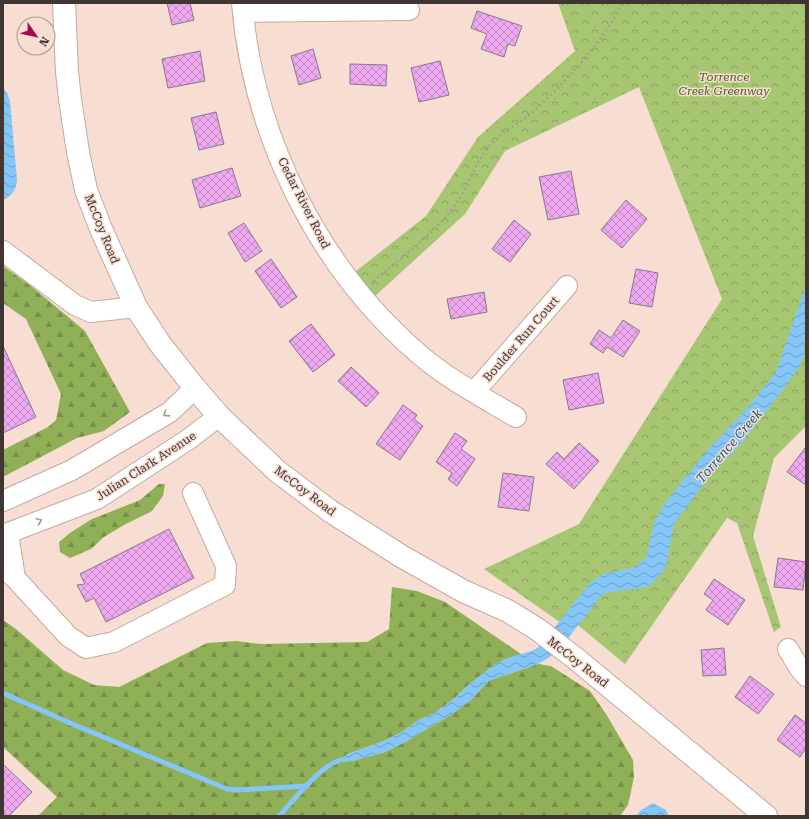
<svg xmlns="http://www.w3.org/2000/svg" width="809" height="819" font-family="'Roboto Serif',serif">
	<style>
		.forest { fill: url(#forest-firs) }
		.park { fill: url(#park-crowns) }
		.water { fill: url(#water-waves) }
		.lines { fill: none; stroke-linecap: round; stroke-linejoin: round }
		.stream { stroke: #83c6f7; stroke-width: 5 }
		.building { fill: url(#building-cross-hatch); stroke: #8a788a }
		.minor-casing { stroke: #c3aaa0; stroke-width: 22 }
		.major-casing { stroke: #c3aaa0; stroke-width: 24 }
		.path { stroke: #af9b93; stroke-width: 2.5; stroke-dasharray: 2 3; stroke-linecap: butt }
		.minor { stroke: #fff; stroke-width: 20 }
		.major { stroke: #fff; stroke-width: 22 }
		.oneway { stroke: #a09a98 }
		.labels { text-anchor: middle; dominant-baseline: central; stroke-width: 3; stroke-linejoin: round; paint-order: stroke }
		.park-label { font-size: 12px; font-style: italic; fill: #4b6123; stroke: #f7ddd2 }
		.street-label { font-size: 12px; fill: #403531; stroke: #f7ddd2 }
		.water-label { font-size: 13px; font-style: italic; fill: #185881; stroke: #f7ddd2 }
	</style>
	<defs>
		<pattern id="forest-firs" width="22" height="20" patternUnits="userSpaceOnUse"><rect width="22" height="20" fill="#8fb057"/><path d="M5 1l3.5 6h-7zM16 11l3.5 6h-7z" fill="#769049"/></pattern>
		<pattern id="park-crowns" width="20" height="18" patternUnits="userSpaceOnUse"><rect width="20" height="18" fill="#a6c671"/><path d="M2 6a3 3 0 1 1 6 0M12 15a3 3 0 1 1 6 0" fill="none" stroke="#89a25d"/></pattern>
		<pattern id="water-waves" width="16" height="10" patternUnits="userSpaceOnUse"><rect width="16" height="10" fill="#83c6f7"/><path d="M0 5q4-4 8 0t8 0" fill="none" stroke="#6da2c9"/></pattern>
		<pattern id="building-cross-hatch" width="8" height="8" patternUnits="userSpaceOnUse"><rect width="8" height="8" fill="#eea9f0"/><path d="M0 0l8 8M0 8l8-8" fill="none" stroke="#c28ac3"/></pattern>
	</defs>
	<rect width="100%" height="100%" fill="#f7ddd2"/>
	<path class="forest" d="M3 266 31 286 85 331 130 412 104 431 77 438 3 477V450L48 427 56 420 61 394 26 319 3 303Z
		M159 484H165L163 496 152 511 124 525 104 537 91 549 70 558 60 552 59 542 70 533 90 520 140 500Z
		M392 587 417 591 445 602 521 654 494 665 466 687 455 698 436 712 419 720 400 733 386 740 348 754 336 762 352 761 385 752 407 741 452 714 470 701 488 681 538 664 551 666 590 691 606 714 633 760 634 777 628 805 620 816H38L57 797 3 747V620L16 629 63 670 94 685 119 687 207 643 236 641 261 644 367 642 389 629Z"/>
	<path class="park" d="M558 3H806V426L774 458 753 536 781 627 774 632 737 523 727 518 625 664 567 616 561 623 484 569 579 524 722 299 639 87 505 151 465 214 374 297 355 272 426 216 478 137 575 51Z"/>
	<path class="water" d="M3 87 7 93 10 101 17 180C16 190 12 196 3 200Z
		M806 285V336L804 342V357L799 367 785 387 742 443 712 473 674 524 666 567 652 584 642 588 611 592 603 594 565 642 553 655 538 664 488 681 470 701 452 714 407 741 385 752 352 761 335 762 348 754 386 740 400 733 419 720 436 712 455 698 466 687 494 665 505 659 534 650 540 646 589 584 603 574 633 568 646 558 654 523 665 503 706 452 748 407 776 372Z
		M653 803 666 810 669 816H636L641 810Z"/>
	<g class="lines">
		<path class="stream" d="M3 693 70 723 227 789 236 790 307 786
			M279 816C295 799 319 767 340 760"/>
	</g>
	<path class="building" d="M167 3H190L194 20 172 25Z
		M477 11 522 26 515 46 508 44 504 57 481 49 487 34 471 28Z
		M313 49 321 78 299 85 291 56Z
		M200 51 205 81 168 88 162 59Z
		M440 61 449 95 419 102 411 68Z
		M350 64 387 65 386 86 350 84Z
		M216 112 224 144 199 150 191 118Z
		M232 168 241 196 200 208 192 180Z
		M571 171 579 214 548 220 539 177Z
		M626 200 647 219 622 248 601 230Z
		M514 220 531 234 510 262 492 249Z
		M244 223 262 251 245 262 228 233Z
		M271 259 297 297 281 308 255 271Z
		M636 269 658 273 652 307 629 303Z
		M484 292 487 312 451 319 447 299Z
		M623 320 640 331 623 357 607 347 603 353 590 344 599 330 611 338Z
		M311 324 335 355 313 372 289 341Z
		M3 346 36 417 3 433Z
		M351 367 379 393 366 407 338 381Z
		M598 373 604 403 569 410 563 380Z
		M403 405 417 415 414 419 423 426 400 460 376 444Z
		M455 433 467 441 461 449 475 459 457 486 448 479 452 473 436 462Z
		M579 443 599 461 574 489 546 464 557 452 564 459Z
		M805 448H806V485L787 472Z
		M503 473 534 477 529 511 498 507Z
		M169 529 194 578 106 622 94 598 86 602 77 585 85 584 80 574Z
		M778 558 806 562 803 590 774 587Z
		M714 579 745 600 728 625 706 610 713 600 704 594Z
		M724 648 726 675 703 676 701 650Z
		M750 676 774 694 758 714 735 697Z
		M795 715 806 723V748L800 757 777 740Z
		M3 764 32 792 9 816H3Z"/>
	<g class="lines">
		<g class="minor-casing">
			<path id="minor" d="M242 3C253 136 318 268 420 355 449 380 484 398 516 417
				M243 12 409 10
				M3 251 75 305 91 312 136 307
				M474 392 567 286
				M3 501 72 470 170 412 195 388
				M3 535 97 499 189 439 219 416
				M3 568 15 578 8 533
				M15 578 68 636 86 648 114 642 225 585 226 566 193 493
				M788 649 798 666 806 676"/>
		</g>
		<g class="major-casing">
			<path id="major" d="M64 3 67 72 70 99 78 152 86 190 101 229 136 307 160 344 195 388 219 416 277 471 330 511 401 556 463 591 508 611 537 629 575 658 766 816"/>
		</g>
		<path class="path" d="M373 281C402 257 433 235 455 205 469 186 475 161 491 144 503 131 520 123 534 111 566 82 603 42 622 3"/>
		<use href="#minor" class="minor"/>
		<use href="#major" class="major"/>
	</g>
	<defs><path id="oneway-chevron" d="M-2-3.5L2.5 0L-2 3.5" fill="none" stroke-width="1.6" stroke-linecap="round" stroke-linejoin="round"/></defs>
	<g class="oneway">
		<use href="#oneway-chevron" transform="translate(166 414) rotate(147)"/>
		<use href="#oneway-chevron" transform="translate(39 521) rotate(-21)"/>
	</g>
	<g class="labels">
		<g class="park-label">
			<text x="724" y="77">Torrence<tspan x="724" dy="14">Creek Greenway</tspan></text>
		</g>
		<g class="street-label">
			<text transform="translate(304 203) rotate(63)">Cedar River Road</text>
			<text transform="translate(102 229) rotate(68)">McCoy Road</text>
			<text transform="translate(521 339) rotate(-49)">Boulder Run Court</text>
			<text transform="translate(146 466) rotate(-33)">Julian Clark Avenue</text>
			<text transform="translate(305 491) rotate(37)">McCoy Road</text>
			<text transform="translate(578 662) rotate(38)">McCoy Road</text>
		</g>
		<g class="water-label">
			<text transform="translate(729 446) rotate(-49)">Torrence Creek</text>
		</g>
	</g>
	<rect width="809" height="819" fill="none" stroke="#403531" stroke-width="8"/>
	<g transform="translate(36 36) rotate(124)"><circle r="19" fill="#f7ddd2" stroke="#ae9a92"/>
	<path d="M0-3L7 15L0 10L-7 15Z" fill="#a40d47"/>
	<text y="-6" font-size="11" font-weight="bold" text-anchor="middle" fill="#403531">N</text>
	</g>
</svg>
